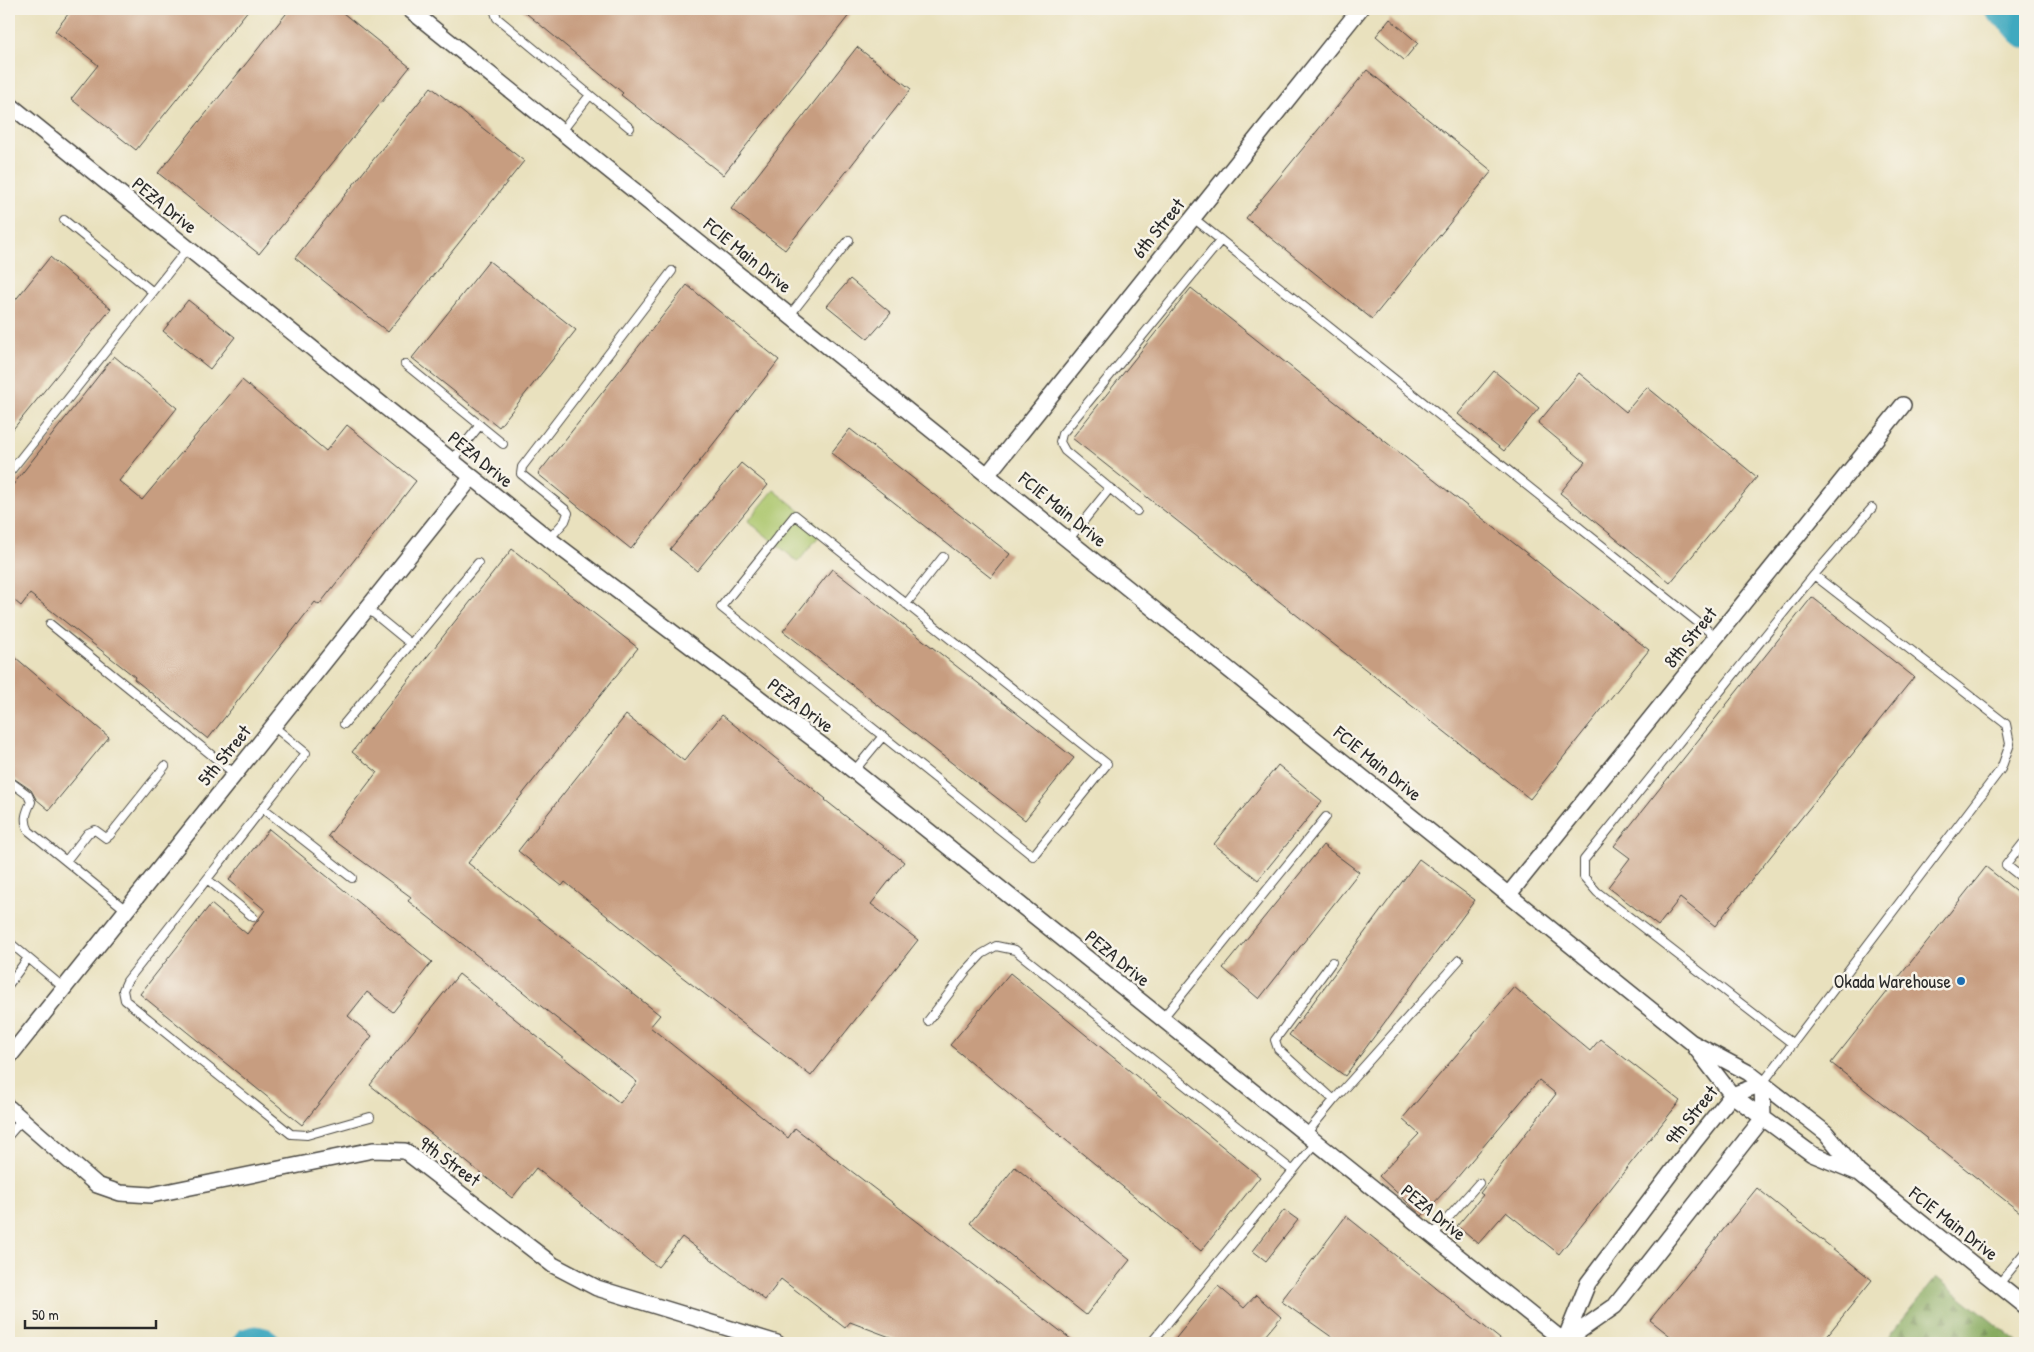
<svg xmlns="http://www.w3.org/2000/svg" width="2034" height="1352" font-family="'Patrick Hand',sans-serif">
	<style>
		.grass { fill: #abc66c; stroke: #6b784c }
		.forest { fill: url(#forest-firs); stroke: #5a6b46 }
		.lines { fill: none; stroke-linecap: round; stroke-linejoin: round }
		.river { stroke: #3fa9bf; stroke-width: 31 }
		.building { fill: #c79d80 }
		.service-casing { stroke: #484641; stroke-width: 10 }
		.minor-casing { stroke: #484641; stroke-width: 18 }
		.service { stroke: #fff; stroke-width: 8 }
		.minor { stroke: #fff; stroke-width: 15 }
		.poi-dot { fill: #1f6fb2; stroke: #f7f3e8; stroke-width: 2 }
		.labels { text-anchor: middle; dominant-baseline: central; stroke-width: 5; stroke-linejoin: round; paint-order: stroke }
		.street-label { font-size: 19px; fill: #2b2b2b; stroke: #f7f3e8 }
		.poi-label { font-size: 19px; fill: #2b2b2b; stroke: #f7f3e8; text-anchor: end }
	</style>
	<defs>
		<pattern id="forest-firs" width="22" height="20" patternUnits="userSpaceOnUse" patternTransform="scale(1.25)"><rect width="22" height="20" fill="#88ab60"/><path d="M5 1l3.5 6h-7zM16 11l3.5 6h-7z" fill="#6f8b4f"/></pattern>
	</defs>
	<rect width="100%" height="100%" fill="#f7f3e8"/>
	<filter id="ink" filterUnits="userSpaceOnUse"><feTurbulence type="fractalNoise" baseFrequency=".02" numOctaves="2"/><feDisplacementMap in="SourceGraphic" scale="10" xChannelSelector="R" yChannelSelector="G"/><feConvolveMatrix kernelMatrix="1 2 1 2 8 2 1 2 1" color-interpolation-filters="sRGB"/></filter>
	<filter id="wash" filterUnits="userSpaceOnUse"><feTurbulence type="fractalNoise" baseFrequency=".0096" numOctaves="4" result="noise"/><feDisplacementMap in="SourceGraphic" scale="20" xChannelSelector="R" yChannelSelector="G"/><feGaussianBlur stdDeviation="1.12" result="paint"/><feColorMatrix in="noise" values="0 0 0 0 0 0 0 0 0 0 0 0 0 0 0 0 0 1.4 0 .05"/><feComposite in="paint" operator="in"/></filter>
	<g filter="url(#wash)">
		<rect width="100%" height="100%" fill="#e9e1be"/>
		<path class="grass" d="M774 490 824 530 798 562 748 521Z"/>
		<path class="forest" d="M1936 1277 2019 1343H1883Z"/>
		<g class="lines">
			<path class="river" d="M2000 9 2012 18 2025 33
				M248 1343 256 1341 264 1343"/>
		</g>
		<g id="blocks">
			<path class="building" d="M72 9H249L136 150 71 99 98 65 55 31Z
				M290 9H338L410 67 259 254 158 173Z
				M521 9H854L723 175 621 95 623 93Z
				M1390 19 1418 43 1404 60 1376 36Z
				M857 47 911 89 785 250 731 209Z
				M1367 70 1492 171 1372 319 1246 218Z
				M431 87 524 161 388 332 295 258Z
				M50 257 111 309 9 434V308Z
				M489 261 576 330 499 427 412 358Z
				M850 279 891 313 868 339 827 306Z
				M687 285 779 360 631 549 538 474Z
				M1191 288 1649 650 1530 799 1072 438Z
				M188 300 235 337 210 369 163 331Z
				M114 356 177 408 119 481 142 500 242 380 326 451 347 425 416 481 319 605 315 602 208 739 134 679 135 677 30 594 21 606 9 596V490Z
				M1494 371 1539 408 1504 451 1458 414Z
				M1579 373 1626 412 1647 387 1757 477 1670 583 1560 493 1585 462 1538 423Z
				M850 429 1010 554 991 578 831 453Z
				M741 463 768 485 697 571 670 549Z
				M512 549 638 648 468 863 660 1015 650 1027 788 1138 795 1128 1076 1343H906L850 1322 845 1328 781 1279 765 1300 682 1237 658 1267 536 1168 512 1198 370 1085 459 974 620 1103 637 1082 408 901 411 897 328 836 377 772 352 752Z
				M832 569 1074 758 1025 820 783 631Z
				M1812 597 1914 677 1715 926 1680 898 1658 926 1608 887 1630 858 1614 846Z
				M9 652 109 737 49 810 36 799 31 790 9 775Z
				M626 715 684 761 722 715 826 799 825 800 904 862 871 904 918 940 811 1076 681 976 565 882 562 886 518 851Z
				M1278 765 1322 801 1258 880 1214 844Z
				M269 829 432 962 393 1012 367 992 348 1016 372 1036 302 1125 140 994 211 904 247 934 258 920 265 910 229 880Z
				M1323 845 1359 872 1259 999 1223 968Z
				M1419 859 1475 900 1345 1076 1289 1035Z
				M1986 867 2025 898V1216L1831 1063Z
				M1010 973 1260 1177 1201 1251 950 1045Z
				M1514 987 1590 1051 1600 1039 1680 1101 1559 1254 1506 1212 1478 1244 1457 1226 1483 1195 1480 1193 1556 1094 1539 1080 1456 1179 1422 1216 1379 1176 1419 1134 1402 1119Z
				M1015 1167 1130 1260 1086 1315 970 1223Z
				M1757 1188 1872 1280 1821 1343H1679L1650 1320Z
				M1284 1210 1298 1220 1266 1261 1253 1251Z
				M1346 1216 1505 1343H1340L1281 1301Z
				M1218 1286 1244 1308 1256 1295 1281 1317 1259 1343H1172Z"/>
		</g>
	</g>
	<g filter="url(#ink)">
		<use href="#blocks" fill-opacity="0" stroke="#484641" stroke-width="1"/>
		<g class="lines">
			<g class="service-casing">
				<path id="service" d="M494 9 497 18 630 128
					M562 131 590 95
					M1192 217 1716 637
					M64 220 153 292
					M790 315 849 240
					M405 364 503 444
					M451 461 480 425
					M9 473 188 248
					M1137 511 1065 451 1060 442 1062 434 1221 240
					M795 515 1107 764 1033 856 721 607Z
					M549 539 565 521 568 513 566 510 521 474 522 467 672 271
					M1069 539 1110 488
					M906 604 943 557
					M367 608 411 644
					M50 624 235 774
					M344 724 478 563
					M273 726 306 753 127 981 123 990 125 1000 291 1134 307 1135 370 1117
					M854 771 883 736
					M9 781 28 795 31 802C26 813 23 820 29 831L126 910
					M263 808 352 878
					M2025 841 2006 865 2025 880
					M66 861 88 833 95 830 106 838 110 835 165 766
					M207 879 253 917
					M9 942 64 988
					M1332 962 1275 1040 1278 1049 1334 1100
					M9 984 28 958
					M1162 1019 1326 817
					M928 1021 966 971 982 954 996 946 1015 950 1293 1171
					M1793 1044 1597 892 1584 877V860L1814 575 1872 508
					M1762 1084 2001 769 2010 744 2006 724 1814 575
					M1306 1134 1334 1100 1459 960
					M9 1135 22 1120
					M1432 1236 1479 1183
					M1999 1284 2025 1252
					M1151 1343 1316 1143"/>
			</g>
			<g class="minor-casing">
				<path id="minor" d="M409 9 1691 1042 1749 1073 1826 1133 1858 1172 2025 1306
					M9 104 549 539 824 747 1566 1343
					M988 474 1360 9
					M1509 894 1903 405
					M1695 1047 1732 1095 1812 1154 1856 1172
					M9 1057 472 477
					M9 1108 97 1185 120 1193 151 1195 373 1150 405 1151 553 1265 597 1288 777 1343
					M1564 1342 1588 1283 1695 1141 1732 1095 1762 1084
					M1562 1343 1615 1306 1763 1118 1762 1084"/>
			</g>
			<use href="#service" class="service"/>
			<use href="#minor" class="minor"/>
		</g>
	</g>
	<circle class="poi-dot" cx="1961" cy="981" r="5"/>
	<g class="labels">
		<g class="street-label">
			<text transform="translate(165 205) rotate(39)">PEZA Drive</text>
			<text transform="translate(1158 228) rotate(-51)">6th Street</text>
			<text transform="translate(748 255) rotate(39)">FCIE Main Drive</text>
			<text transform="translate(481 459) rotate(39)">PEZA Drive</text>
			<text transform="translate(1063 509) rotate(39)">FCIE Main Drive</text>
			<text transform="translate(1690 637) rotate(-51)">8th Street</text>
			<text transform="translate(801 705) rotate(37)">PEZA Drive</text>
			<text transform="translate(224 755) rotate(-51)">5th Street</text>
			<text transform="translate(1378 763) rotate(39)">FCIE Main Drive</text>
			<text transform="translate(1118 958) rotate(39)">PEZA Drive</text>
			<text transform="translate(1691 1115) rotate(-51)">9th Street</text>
			<text transform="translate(450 1161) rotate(36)">9th Street</text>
			<text transform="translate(1434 1212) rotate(39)">PEZA Drive</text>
			<text transform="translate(1954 1223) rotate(38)">FCIE Main Drive</text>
		</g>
		<g class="poi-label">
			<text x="1951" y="981">Okada Warehouse</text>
		</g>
	</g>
	<rect width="2034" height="1352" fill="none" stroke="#f7f3e8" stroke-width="30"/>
	<path d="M25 1320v8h131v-8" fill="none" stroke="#2b2b2b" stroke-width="2.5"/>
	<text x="32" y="1320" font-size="15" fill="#2b2b2b" stroke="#f7f3e8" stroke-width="4" paint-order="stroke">50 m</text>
</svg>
